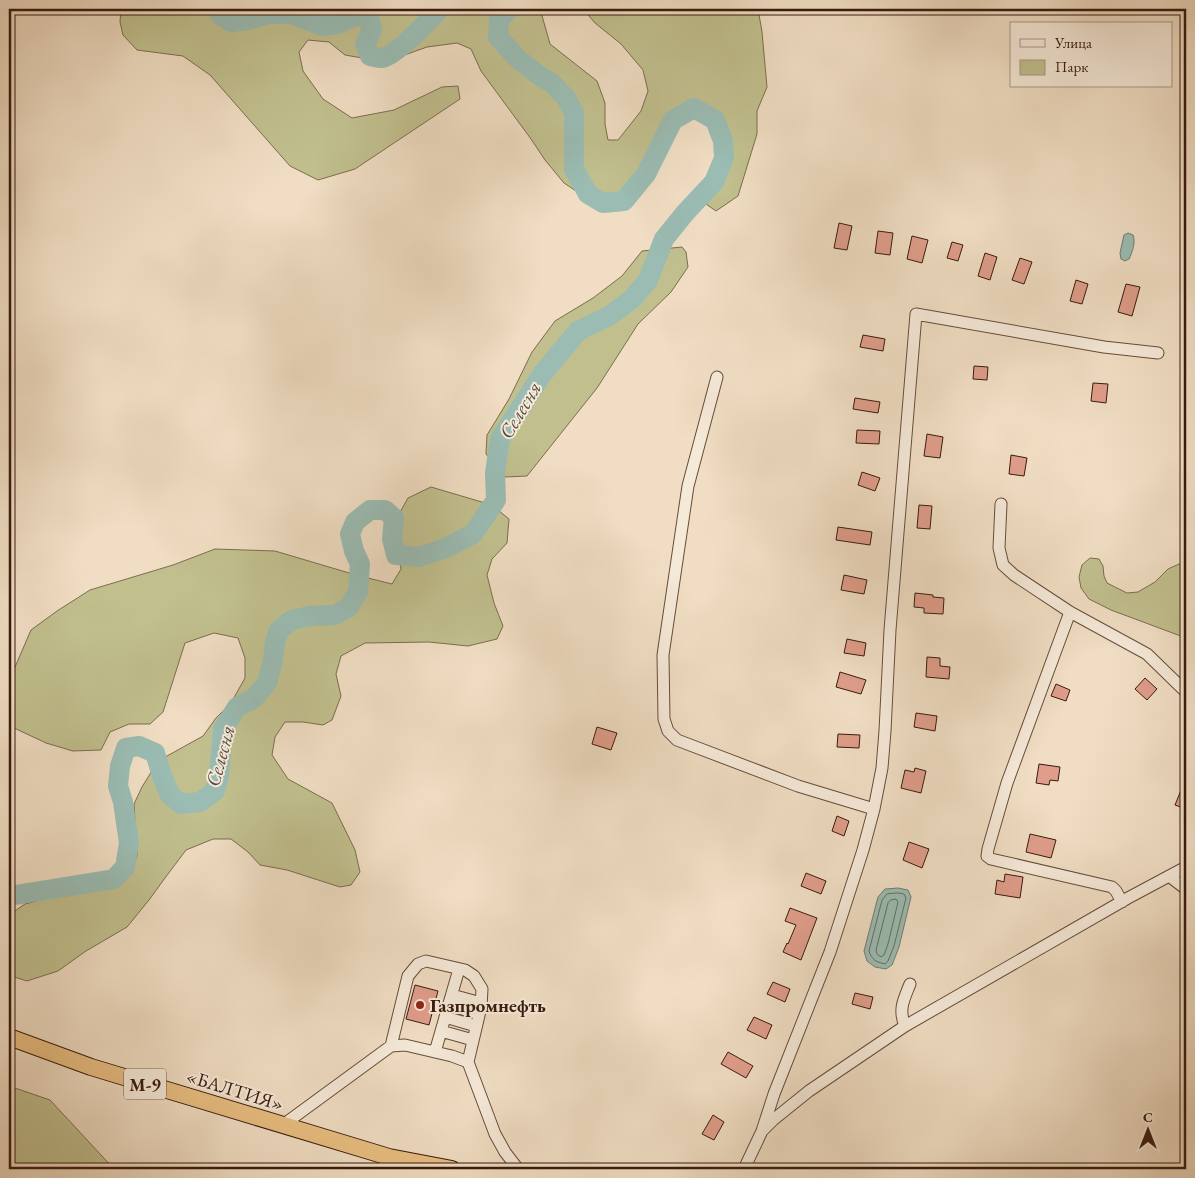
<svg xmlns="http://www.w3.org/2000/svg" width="1195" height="1178" font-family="'EB Garamond',serif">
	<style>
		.green { fill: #c1bf8e; stroke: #7c6d4e }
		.water { fill: #9abcb3; stroke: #737c71 }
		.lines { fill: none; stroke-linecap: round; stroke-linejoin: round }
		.shore { stroke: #696c60; stroke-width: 1 }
		.river { stroke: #9abcb3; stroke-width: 20 }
		.building { fill: #df9d8a; stroke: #381b0e }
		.minor-casing { stroke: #664c3b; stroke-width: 13 }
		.highway-casing { stroke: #381b0e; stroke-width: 18 }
		.minor { stroke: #f5e9d8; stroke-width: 11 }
		.highway { stroke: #e8be82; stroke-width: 16 }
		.poi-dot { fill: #8f2418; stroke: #f5e9d8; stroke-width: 2 }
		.labels { text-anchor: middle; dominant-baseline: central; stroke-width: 4; stroke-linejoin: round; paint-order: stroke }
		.shield { fill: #f5e9d8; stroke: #71594b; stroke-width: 1 }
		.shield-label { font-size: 18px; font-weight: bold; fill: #381b0e }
		.poi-label { font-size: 19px; font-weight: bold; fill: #381b0e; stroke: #f5e9d8; text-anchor: start }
		.street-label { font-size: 19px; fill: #381b0e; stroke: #f5e9d8 }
		.water-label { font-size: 20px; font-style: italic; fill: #554b40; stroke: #f5e9d8 }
	</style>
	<rect width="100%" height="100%" fill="#f0ddc3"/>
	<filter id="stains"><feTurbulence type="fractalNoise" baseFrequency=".004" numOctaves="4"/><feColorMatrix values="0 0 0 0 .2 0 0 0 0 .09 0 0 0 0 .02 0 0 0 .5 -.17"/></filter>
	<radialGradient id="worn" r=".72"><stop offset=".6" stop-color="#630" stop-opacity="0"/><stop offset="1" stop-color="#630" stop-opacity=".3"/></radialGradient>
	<path class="green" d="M121 9H541V12L550 44 597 81 605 103V124L608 140H618L641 111 648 91 643 70 621 44 595 23 583 9H758L762 32 767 87 757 111V134L738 196 716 211 703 202 714 181 724 158 723 141 715 120 694 108 673 121 646 174 624 201 603 203 579 193 564 183 545 160 531 139 481 71 471 49 457 43 427 47 399 57 368 59 345 55 329 42 308 40 299 52 303 71 323 99 352 118 394 110 442 87 458 86 460 99 355 169 318 180 290 166 210 75 183 56 137 50 123 35 120 22Z
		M682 247 686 252 688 267 671 292 638 324 597 388 527 476 505 477 486 454 487 435 509 399 532 352 555 321 593 298 622 276 642 251Z
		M431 487 492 505 509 519 507 543 492 559 487 575 494 603 503 626 497 639 468 646 429 642 365 643 341 656 336 674 341 696 332 720 323 725 303 722H285L275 737 272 755 288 779 332 803 355 850 360 872 351 885 340 887 287 870 260 865 248 852 231 839H213L186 850 165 878 149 900 127 927 86 951 58 971 27 981 11 976 9 970V915L25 904 59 895 119 884 129 875 137 856 134 804 142 787 158 761 203 736 216 718 231 703 245 678V658L238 638 214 633 185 643 163 712 150 724H129L110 732 101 750 73 751 46 743 12 727 9 718V681L31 630 57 611 90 590 173 565 215 549 275 551 356 575 392 584 401 569 395 521 408 498Z
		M1090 558 1099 559 1103 566 1104 576 1107 583 1127 593 1138 592 1155 582 1168 569 1179 564 1186 565V638L1111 610 1089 599 1081 588 1079 577 1082 565Z
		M9 1086 50 1100 114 1169H9Z"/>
	<path class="water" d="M1128 233 1133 235C1136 242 1132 253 1129 259L1125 261 1121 259 1120 253 1124 235Z
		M898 888 908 890 911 897 899 947 892 965 886 969 875 967 867 961 864 951 878 897 885 889Z"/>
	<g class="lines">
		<path class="shore" d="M898 893 904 894 906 898 894 946 888 961 885 964C876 962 872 960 869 951L882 900 887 894Z
			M891 900 896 899 898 902 888 944 884 955 881 957 877 954 876 950 888 903Z"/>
		<path class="river" d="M218 9 220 15 231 22 248 20 269 14H291L322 26 338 24 358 15 370 21 372 30 365 44 370 56C374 57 379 58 382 58 396 56 430 19 440 9
			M9 896 114 879 125 867 129 843 123 802 118 786 120 766 126 748 139 746 155 753 162 776 170 795 181 804 200 802 215 791 219 775 223 729 237 707 253 699 267 683 273 660 275 642 279 630 292 620 310 616 335 615 348 608 358 592 360 564 354 551 350 534 355 522 370 510H385L394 518 392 539 396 555 419 557 446 548 473 534 496 500 495 473 500 439 543 373 578 331 609 316 632 299 648 280 664 239 685 213 714 182 724 158 723 141 715 120 694 108 673 120 646 174 624 201 603 203 588 194 574 169V113L566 98 553 84 537 74 517 58 498 37 499 19 509 9"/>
	</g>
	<path class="building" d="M839 223 852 226 847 250 834 248Z
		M878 231 893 233 890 255 875 253Z
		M912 236 928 240 922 263 907 259Z
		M952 242 963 245 958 261 947 258Z
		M985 253 997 257 990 280 978 276Z
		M1020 258 1032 262 1024 284 1012 280Z
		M1076 280 1088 284 1082 304 1070 301Z
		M1126 284 1140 287 1132 316 1118 312Z
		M863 335 885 339 883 351 860 347Z
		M974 366 988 367 987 380 973 379Z
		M1093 383 1108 384 1106 403 1091 401Z
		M855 398 880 402 878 413 853 409Z
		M857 430 880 431 879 444 856 443Z
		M927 434 943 437 940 458 924 456Z
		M1011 455 1027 458 1024 476 1009 474Z
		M862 472 880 478 875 491 858 485Z
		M919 505 932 506 930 529 917 528Z
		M838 527 872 532 870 545 836 540Z
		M844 575 867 580 864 594 841 590Z
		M915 593 933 595V597L944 598 943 614 924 613V608L914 607Z
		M847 639 866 643 864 656 844 653Z
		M927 657 940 658V666L950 667 949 679 926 677Z
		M840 672 866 680 861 694 836 687Z
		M1145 678 1157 689 1147 700 1135 689Z
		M1056 684 1070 690 1066 701 1051 696Z
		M916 713 937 716 935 731 914 727Z
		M597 727 617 733 611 750 592 744Z
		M838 734 860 735 859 748 837 747Z
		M1039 764 1060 767 1058 781 1050 780 1049 785 1036 783Z
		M915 768 926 771 921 793 901 788 905 770 914 772Z
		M1186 778V809L1175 805Z
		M837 816 849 821 844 836 832 831Z
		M1030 834 1056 840 1051 858 1026 852Z
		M909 842 929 849 922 868 903 860Z
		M806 873 826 881 821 894 801 886Z
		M1005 874 1023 877 1020 898 995 894 997 880 1004 882Z
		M790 908 817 918 801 960 783 952 787 943 788 944 796 925 785 921Z
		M773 982 790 989 785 1002 767 994Z
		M415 985 438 991 429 1025 406 1019Z
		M855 993 873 997 870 1009 852 1004Z
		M754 1017 772 1025 766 1039 747 1030Z
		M728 1052 753 1066 746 1078 721 1064Z
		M713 1115 724 1122 714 1140 702 1134Z"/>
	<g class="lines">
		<g class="minor-casing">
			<path id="minor" d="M717 377 688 486 663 655 664 719 668 731 677 740 798 786 874 809
				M1001 504 999 548 1003 565 1014 575 1070 612 1147 654 1186 692
				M1070 612 1007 783 988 849 987 856 991 859 1112 887 1116 891 1122 902
				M1169 876 1186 889
				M452 995 481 1003
				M449 1005 479 1014
				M445 1017 476 1026
				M905 1026C898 1009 904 999 910 984
				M441 1031 473 1040
				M391 1046 408 976 418 964 426 961 465 970 474 976 482 989 481 1007 468 1062
				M435 1052 459 969
				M283 1125 391 1046 405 1045 452 1056 468 1062 495 1134 505 1152 518 1169
				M762 1131 774 1094 830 952 863 850 874 809 882 768 885 731 890 630 916 314 1104 347 1158 353
				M383 1169 389 1157
				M744 1169 762 1131 773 1120 809 1091 905 1026 1128 898 1186 867"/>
		</g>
		<g class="highway-casing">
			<path id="highway" d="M9 1037 91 1067 389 1157 452 1169"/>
		</g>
		<use href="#minor" class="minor"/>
		<use href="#highway" class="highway"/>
	</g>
	<circle class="poi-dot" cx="420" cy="1005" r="5"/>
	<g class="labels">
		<rect class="shield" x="124" y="1068.5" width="42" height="31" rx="4"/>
		<g class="shield-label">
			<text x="145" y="1084">М-9</text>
		</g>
		<g class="poi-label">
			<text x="430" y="1005">Газпромнефть</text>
		</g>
		<g class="street-label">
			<text transform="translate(235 1090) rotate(17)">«БАЛТИЯ»</text>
		</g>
		<g class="water-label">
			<text transform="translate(520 410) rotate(-59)">Селесня</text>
			<text transform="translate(220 756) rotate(-75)">Селесня</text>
		</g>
	</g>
	<rect width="1195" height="1178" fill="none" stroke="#f0ddc3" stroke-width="30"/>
	<rect x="10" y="10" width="1175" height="1158" fill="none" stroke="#381b0e" stroke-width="2.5"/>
	<rect x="15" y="15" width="1165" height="1148" fill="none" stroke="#381b0e"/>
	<rect x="1010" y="22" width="162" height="65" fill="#f5e9d8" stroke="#a99787"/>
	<rect x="1020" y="39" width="25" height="8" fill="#f5e9d8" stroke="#a99787"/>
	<text x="1055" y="48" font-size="15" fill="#381b0e">Улица</text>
	<rect x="1020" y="60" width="25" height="15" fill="#c1bf8e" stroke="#a99787"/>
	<text x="1055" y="72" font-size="15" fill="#381b0e">Парк</text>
	<g transform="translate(1148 1130)" stroke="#f5e9d8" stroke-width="4" paint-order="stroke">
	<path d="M0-4L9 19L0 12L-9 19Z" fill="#381b0e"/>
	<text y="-8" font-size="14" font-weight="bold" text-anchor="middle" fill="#381b0e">С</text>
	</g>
	<rect width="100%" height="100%" filter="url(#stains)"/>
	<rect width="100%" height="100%" fill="url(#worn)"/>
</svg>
